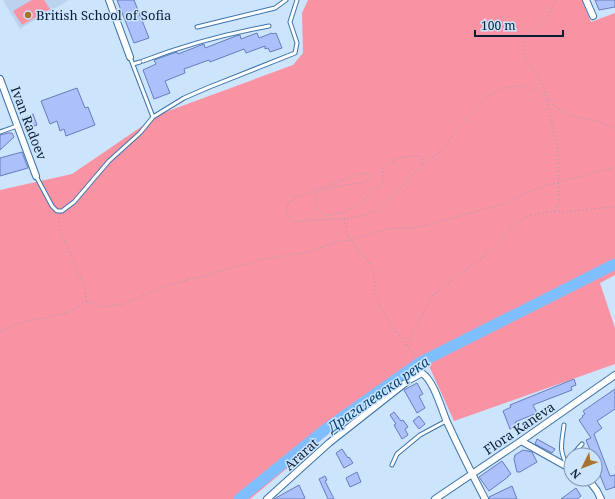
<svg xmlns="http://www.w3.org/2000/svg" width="615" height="499" font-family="'Noto Serif',serif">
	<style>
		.built { fill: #bbd3ee }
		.green { fill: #f992a3 }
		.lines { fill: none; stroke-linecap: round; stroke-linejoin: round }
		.river { stroke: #7fbefe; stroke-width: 11 }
		.building { fill: #acc0f9; stroke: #677cbe }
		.service-casing { stroke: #3c74ab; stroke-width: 5 }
		.minor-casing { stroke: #3c74ab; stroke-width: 8 }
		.path { stroke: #8da4bc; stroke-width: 1; stroke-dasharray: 1 3; stroke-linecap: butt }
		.service { stroke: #fff; stroke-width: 3 }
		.minor { stroke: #fff; stroke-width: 6 }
		.poi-dot { fill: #a9732d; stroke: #cde4fd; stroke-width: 1.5 }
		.labels { text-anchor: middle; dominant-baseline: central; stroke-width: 3; stroke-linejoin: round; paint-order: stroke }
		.poi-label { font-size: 13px; fill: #071e34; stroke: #cde4fd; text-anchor: start }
		.street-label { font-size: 13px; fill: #071e34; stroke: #cde4fd }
		.water-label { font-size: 14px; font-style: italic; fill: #054375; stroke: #cde4fd }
	</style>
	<rect width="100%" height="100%" fill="#cde4fd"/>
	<path class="built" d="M3 0H69L20 29Z"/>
	<path class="green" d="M32 0H44L50 9 22 25 13 11Z
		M308 0H582L591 22 615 13V275L600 283 615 328V364L454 421 429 366 421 357 250 499H0V190L72 174 160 114 293 65 303 53 302 13Z"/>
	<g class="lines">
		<path class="river" d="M239 499 327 428 419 363 615 264"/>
	</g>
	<path class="building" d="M117 0H134L149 38 134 43Z
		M595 0H615V7L599 10Z
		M257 33 259 38 272 33 273 34 276 33 282 48 270 52 268 48 265 49V46L246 53 244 49 210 62 209 60 184 69 185 73 165 81 170 93 154 99 143 70 156 64 154 60 177 52 178 54 204 44 205 48 236 36 240 35 241 39Z
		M77 88 85 108 88 107 95 125 66 136 64 129 60 131 57 121 50 124 41 101Z
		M33 114 37 125 28 128 24 118Z
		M8 133H12L14 137 0 150V135Z
		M22 152 28 168 0 176V158Z
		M574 379 576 385 571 387 572 390 533 405 537 413 515 422 517 426 510 429 503 411 511 407 510 405Z
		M417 383 423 394 419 396 425 408 417 413 404 390Z
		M615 389V409L597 421 602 428 594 434 610 476 615 475V487L606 490 595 463V455H592L586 440 591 438 579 420 583 417 582 416 585 414 583 411Z
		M394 412 401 421 403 420 408 427 405 429 408 435 402 439 394 425 396 424 390 415Z
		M419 416 425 424 419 429 413 421Z
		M537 439 555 449 552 453 535 444Z
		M342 449 348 458 349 457 353 463 344 468 336 453Z
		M523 450 532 452 537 462 520 472H517L514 459 515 455Z
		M502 461 511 474 508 476V477L489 491 479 477Z
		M357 472 361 482 350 487 346 478Z
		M325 476 327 480 325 481 334 499H328L319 479Z
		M299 485 305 498 303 499H274Z
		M512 486 517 499H489V497Z
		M576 488 581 496 577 499H561Z"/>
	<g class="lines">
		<g class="service-casing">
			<path id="service" d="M197 27 275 8 286 0
				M130 57 153 117
				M143 61C184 45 226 34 269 26
				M133 64 140 62
				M0 132 17 126
				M36 176 52 206 57 211H62L74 202 109 161 140 133 153 117 184 98 207 88 295 53 297 43 290 22 297 0
				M564 425C562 442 558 451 568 466
				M574 455 575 452 582 444
				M392 465 397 454 420 435 446 421"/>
		</g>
		<g class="minor-casing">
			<path id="minor" d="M109 0 130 57
				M586 0 593 16
				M0 79 36 176
				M521 441 571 469
				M588 479 597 491 601 499
				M267 499 329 443 409 380 422 373C434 381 441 408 447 422 459 448 472 474 485 499
				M435 499 521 441 615 375"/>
		</g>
		<path class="path" d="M546 96 543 85 524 56 523 47 526 37 549 15 556 0
			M422 164V158C414 151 387 161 382 170L384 179 382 184 354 207 341 213 329 215 324 214 317 207 314 199 316 194 320 191 345 185 364 183 370 177 368 174 361 173 298 197 288 203 287 208 288 215 292 221 295 222 310 220 344 219 367 215 375 211 394 196 422 164 439 153 446 147 452 135 488 96 505 87 523 86 535 89 551 103 564 112 579 118 597 121 615 129
			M555 211 560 212 615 207
			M344 219 348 237 354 243 358 250 366 258 371 267 375 281 374 293 380 307 398 334 414 355 419 367
			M86 301 103 307 124 304 168 285 266 259 307 252 336 242 352 240 391 228H414L508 203 528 192 548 185 615 167
			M0 332C7 329 14 325 21 323 46 316 63 319 86 301L85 288 58 225 60 216
			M406 345 433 295 491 251 513 227 521 220 528 216 555 211 558 204 559 195 558 151 547 100"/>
		<use href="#service" class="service"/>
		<use href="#minor" class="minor"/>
	</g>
	<circle class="poi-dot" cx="28" cy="15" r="4"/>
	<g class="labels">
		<g class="poi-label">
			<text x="36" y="15">British School of Sofia</text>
		</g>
		<g class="street-label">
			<text transform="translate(29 123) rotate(69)">Ivan Radoev</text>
			<text transform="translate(519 428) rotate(-34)">Flora Kaneva</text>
			<text transform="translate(301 454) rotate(-42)">Ararat</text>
		</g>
		<g class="water-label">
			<text transform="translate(378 394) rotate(-35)">Драгалевска река</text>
		</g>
	</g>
	<g transform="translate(583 467) rotate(227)"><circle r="19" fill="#cde4fd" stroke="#7e95ad"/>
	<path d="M0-3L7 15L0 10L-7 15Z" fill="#a9732d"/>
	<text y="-6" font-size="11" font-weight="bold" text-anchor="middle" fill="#071e34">N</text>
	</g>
	<path d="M475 30v6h88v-6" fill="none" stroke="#071e34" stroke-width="2"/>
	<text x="481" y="30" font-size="12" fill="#071e34" stroke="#cde4fd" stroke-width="3" paint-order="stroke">100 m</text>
</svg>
